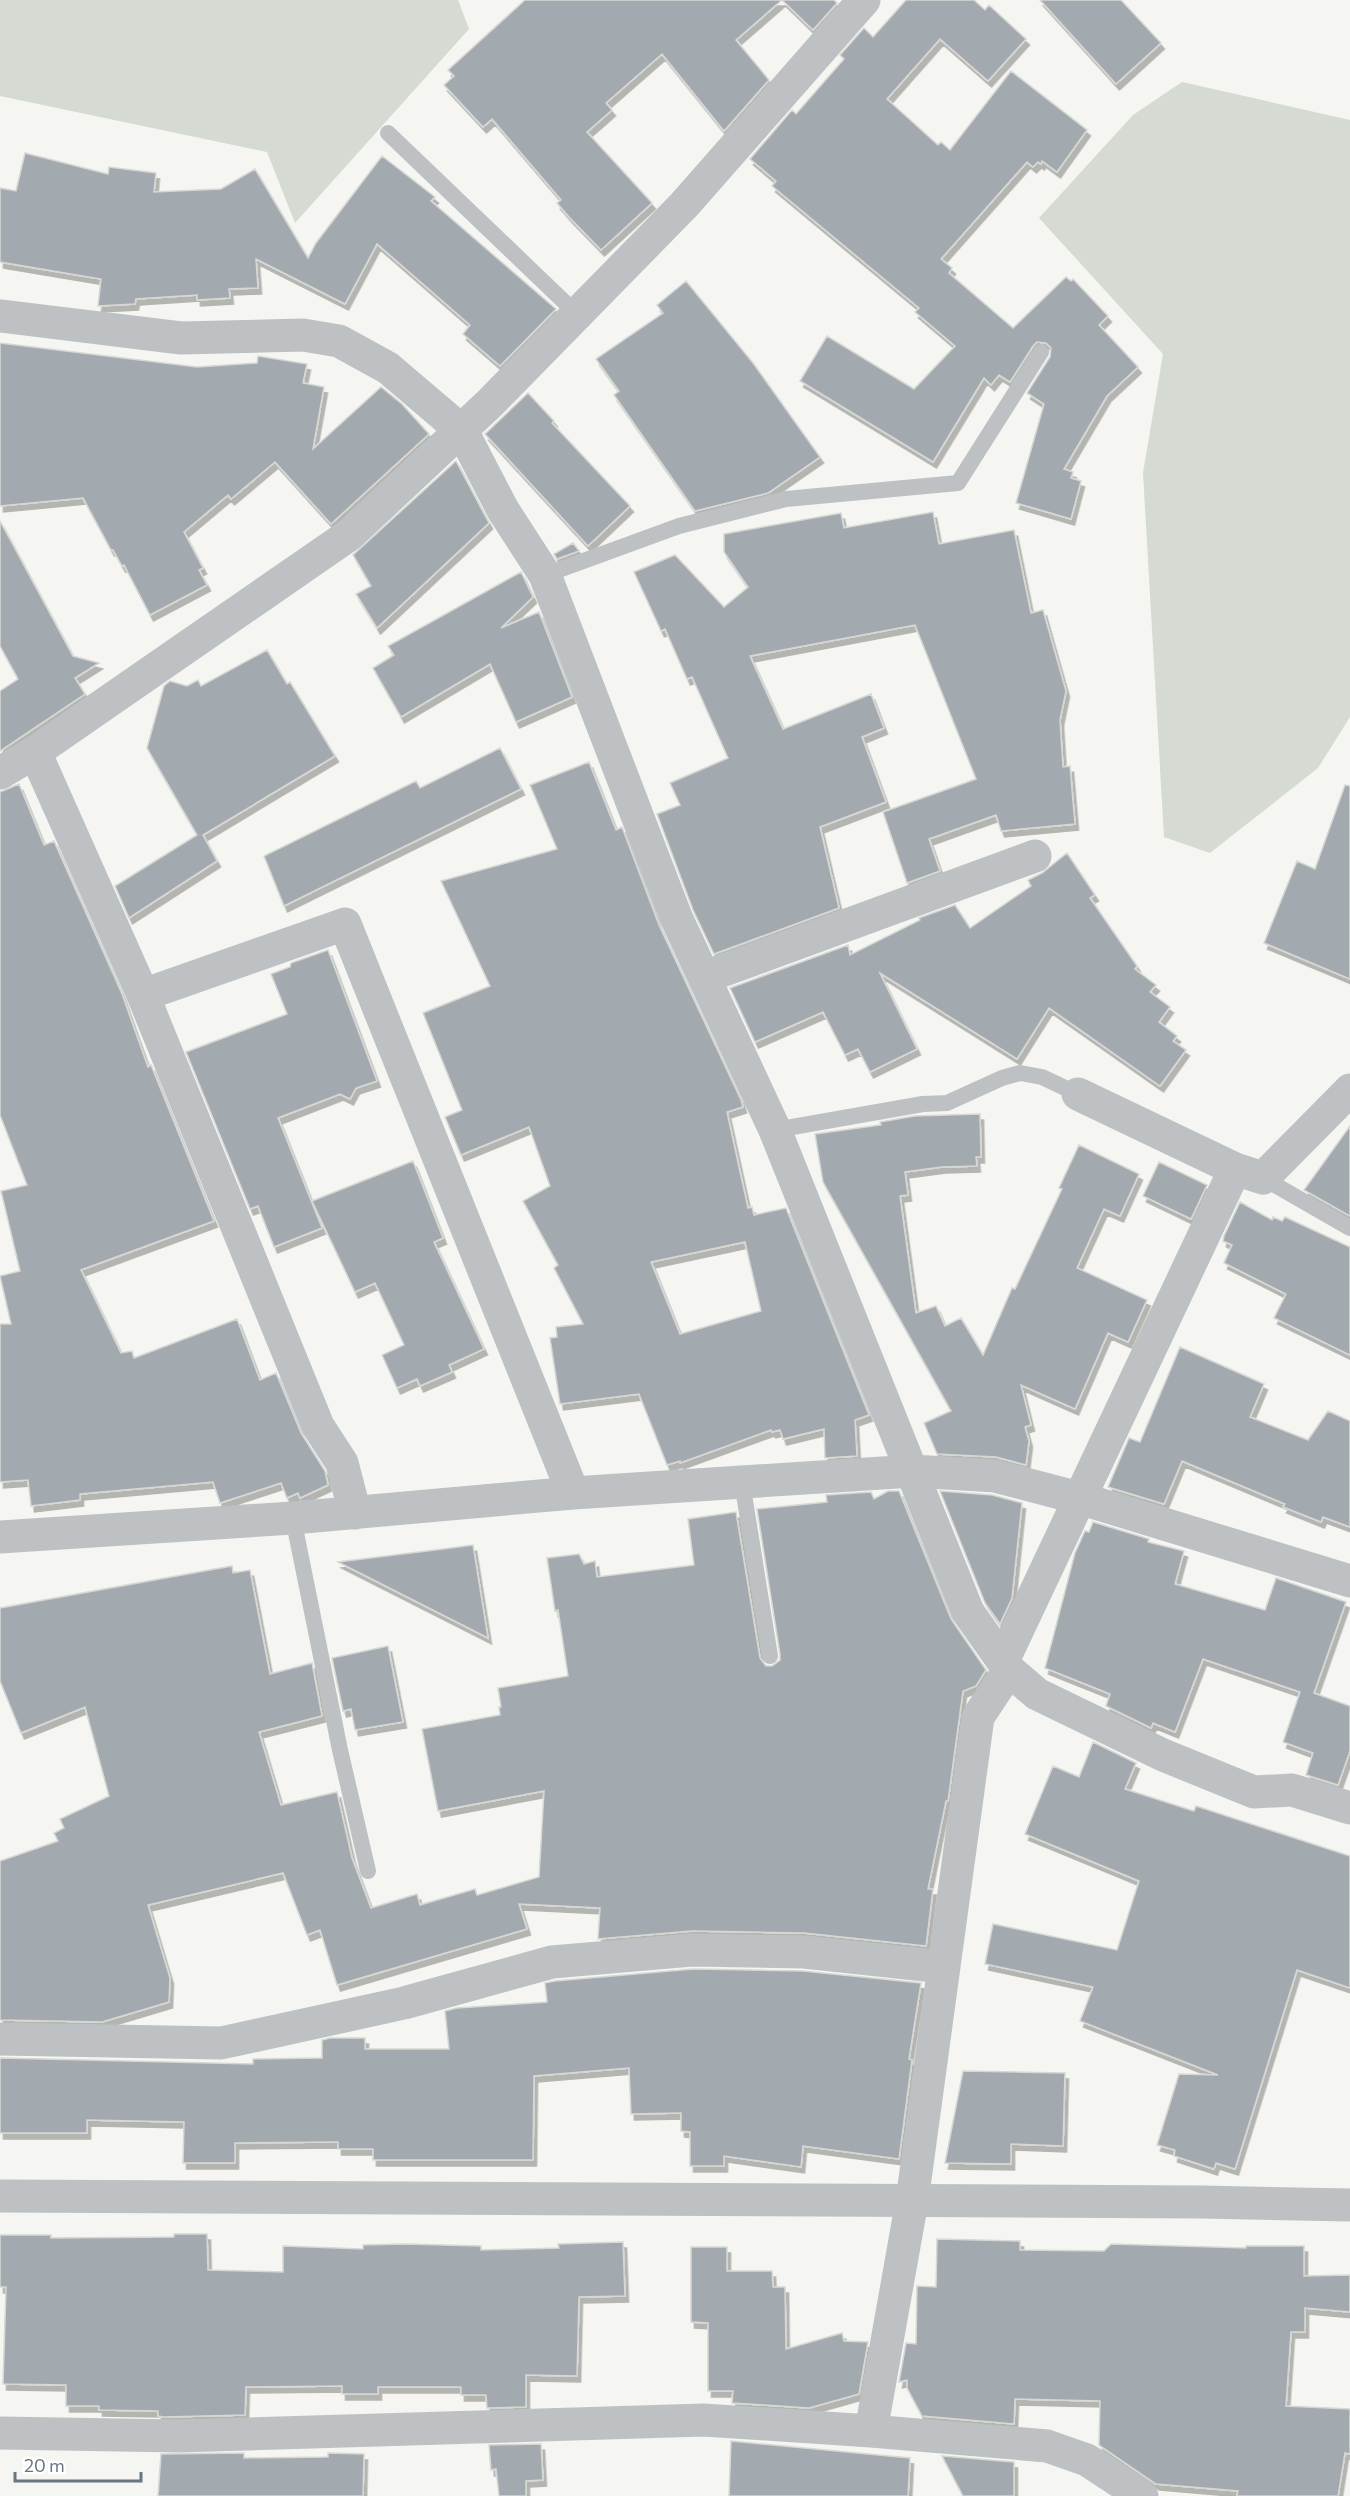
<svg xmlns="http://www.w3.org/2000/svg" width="1350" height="2496" font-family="Commissioner,sans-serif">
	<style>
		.green { fill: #d5dad2 }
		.building { fill: #a3aaaf; stroke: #d7d7d5; stroke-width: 1.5; fill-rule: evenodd; filter: url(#shadow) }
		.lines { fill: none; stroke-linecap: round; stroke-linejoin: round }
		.service { stroke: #bdc1c4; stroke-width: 16 }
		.minor { stroke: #bdc1c4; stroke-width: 33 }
		.tertiary { stroke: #bdc1c4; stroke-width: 33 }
	</style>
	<defs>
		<filter id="shadow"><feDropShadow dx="3.5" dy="6" stdDeviation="0" flood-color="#0004"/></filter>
	</defs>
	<rect width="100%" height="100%" fill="#f5f5f2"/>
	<path class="green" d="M0 0H458L469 29 295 223 267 152 0 96Z
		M1182 82 1350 120V717L1318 768 1210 853 1164 837 1143 473 1163 354 1039 218 1133 115Z"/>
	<path class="building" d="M525 0H834L837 3 813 30 782 0 736 40 769 80 724 131 662 54 606 103 612 110 587 132 652 203 601 250 569 217 557 203 561 200 492 119 483 127 444 85 454 76 448 70Z
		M906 0H974L985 10 989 5 1026 39 988 81 940 39 887 99 938 145 941 142 950 150 1011 71 1087 130 1057 172 1042 161 1041 164 1038 162 1033 167 1027 162 941 259 952 268 949 273 1013 328 1066 277 1071 281 1073 279 1108 316 1099 325 1138 367 1107 396 1064 469 1073 472 1071 478 1081 481 1071 519 1016 503 1044 404 1027 393 1050 357 1051 348 1046 343 1037 342 1033 346 1010 382 999 375 991 385 984 378 933 462 800 381 827 336 914 389 955 346 915 312 919 308 772 186 776 181 750 159 792 110 796 114 844 59 840 55 864 28 873 37Z
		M1040 0H1121L1161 43 1116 84Z
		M25 153 108 174 109 167 156 173 154 192 221 189 255 169 308 258 316 243 382 156 435 197 431 201 556 309 500 366 463 334 470 325 377 244 345 304 256 259 258 288 229 289 230 298 197 300V295L136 299 135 304 98 306 101 279 0 262V188L16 191Z
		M686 281 753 363 820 457 768 493 695 511 614 395 619 391 596 359 663 313 657 305Z
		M0 343 197 367 257 363 258 356 307 364 303 383 324 387 313 449 381 387 402 404 429 434 331 524 275 462 231 499 228 495 184 532 203 568 199 570 207 585 150 615 124 565 122 566 113 550H111L83 498 0 506Z
		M528 393 554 421 552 423 630 506 588 546 485 434Z
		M456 461 489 523 377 628 356 594 371 586 353 555Z
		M933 512 939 544 1014 530 1031 613 1043 610 1066 691 1060 720 1063 767 1070 766 1075 824 1001 831 996 815 929 839 940 871 907 883 883 812 976 779 915 625 750 656 783 729 871 694 884 728 862 737 886 802 820 827 839 908 714 954 693 910 657 814 680 805 670 783 728 758 692 677 687 679 665 629 661 631 634 572 675 555 724 607 748 587 724 552V534L841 513 844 528Z
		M0 521 73 656 99 663 75 678 85 694 0 751V691L18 679 0 646Z
		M573 543 579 551 557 559 554 554Z
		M521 572 533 597 501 628 539 612 572 697 516 722 490 664 401 717 373 668 394 655 388 646Z
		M267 650 287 684 290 682 335 756 203 835 217 861 129 918 115 886 197 835 147 748 164 686 170 681 187 686 198 680 201 686Z
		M500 748 521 789 284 906 264 856 416 781 420 788Z
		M589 762 616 830 622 827 659 925 741 1100 743 1107 727 1112 748 1208 752 1207 754 1215 786 1208 869 1415 855 1420 857 1456 825 1458 824 1429 783 1439 780 1430 772 1432 771 1430 680 1463V1461L667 1465 639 1394 560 1404 550 1338 557 1337 556 1327 583 1324 554 1268 558 1265 523 1201 550 1186 529 1127 461 1155 445 1117 462 1110 423 1013 490 986 441 881 557 849 530 785ZM745 1242 761 1311 680 1334 651 1262Z
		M19 784 44 845 54 841 122 994 148 1067 151 1065 214 1221 81 1270 121 1353 132 1351 134 1358 237 1319 260 1380 276 1373 301 1433 325 1471 328 1485 300 1498 298 1493 287 1498 281 1483 220 1503 213 1482 80 1494V1500L31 1506 28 1480 0 1482V1324H11L0 1276 20 1271 1 1191 27 1185 0 1115V792Z
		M1345 785 1350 786V979L1264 943 1297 861 1315 869Z
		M1067 853 1095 895 1090 898 1137 966 1135 969 1156 985 1150 992 1170 1007 1159 1022 1177 1036 1173 1041 1186 1050 1160 1086 1049 1008 1017 1059 880 973 917 1049 870 1072 858 1049 845 1055 823 1012 755 1042 730 988 848 945 850 955 920 920 919 918 955 905 970 928 1031 886 1028 880 1042 873Z
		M328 950 377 1081 356 1088 350 1099 340 1094 278 1118 322 1228 274 1247 258 1206 250 1209 186 1052 287 1014 271 974 290 967 291 963Z
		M980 1114 981 1157H976L977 1166 942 1167 905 1172 908 1195 900 1196 916 1313 936 1306 945 1326 961 1318 983 1355 1012 1288 1015 1289 1062 1189 1059 1188 1079 1145 1139 1174 1120 1216 1104 1209 1077 1268 1147 1300 1128 1342 1108 1333 1075 1409 1021 1385 1031 1425 1025 1427 1029 1441 1026 1465 996 1457 937 1454 924 1423 951 1411 823 1182 815 1134 881 1125 880 1122 915 1116Z
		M1350 1126V1216L1304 1190Z
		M413 1161 443 1238 434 1242 484 1349 449 1365 452 1372 420 1386 417 1379 397 1388 382 1355 404 1345 375 1283 355 1292 312 1201Z
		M1159 1162 1207 1185 1191 1219 1143 1196Z
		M1240 1202 1272 1220 1273 1217 1282 1221 1285 1217 1350 1247V1355L1274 1318 1286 1294 1224 1263 1232 1245 1223 1241 1224 1236Z
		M1180 1347 1264 1384 1250 1417 1308 1440 1328 1411 1350 1421V1527L1323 1517 1321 1522 1283 1507 1285 1504 1182 1461 1164 1504 1108 1487 1129 1438 1140 1442Z
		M888 1491H899L951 1619 986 1670 976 1686 963 1691 948 1801H946L928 1889H933L926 1946 804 1933 692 1931 598 1939 600 1908 519 1904 527 1929 337 1985 320 1930 307 1935 283 1873 148 1905 170 1978 169 2002 102 2022 0 2020V1861L58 1841 54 1833 64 1828 60 1819 109 1796 85 1707 21 1733 0 1681V1608L232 1566 233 1573 250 1570 270 1674 312 1663 322 1716 259 1732 281 1805 337 1792 352 1858 371 1908 417 1894 420 1905 475 1889 477 1895 539 1877 544 1791 438 1811 422 1729 500 1715 499 1707H501L498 1688 568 1676 558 1610 555 1611 547 1558 579 1554 584 1564 595 1561 597 1577 694 1565 688 1519 736 1512 760 1658 766 1666H772L780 1660V1654L757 1509 827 1502 826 1495 871 1492 874 1499Z
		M940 1491 992 1495 1022 1503 1012 1598 1000 1624 985 1603Z
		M1093 1522 1149 1539 1148 1542 1184 1551 1175 1584 1265 1610 1276 1578 1346 1602 1314 1693 1350 1706V1751L1338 1785 1306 1775 1313 1753 1283 1742 1300 1692 1203 1659 1175 1732 1153 1723 1151 1728 1108 1707 1106 1706 1110 1694 1045 1668 1075 1553 1085 1531 1089 1532Z
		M473 1545 488 1638 338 1562 443 1549Z
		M388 1646 403 1722 355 1730 351 1709 343 1711 332 1658Z
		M1093 1742 1136 1763 1125 1789 1194 1811 1196 1806 1350 1856V1988L1297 1970 1235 2169 1216 2163 1214 2169 1174 2156 1175 2150 1157 2145 1179 2074 1218 2075 1080 2021 1093 1987 985 1964 993 1924 1117 1950 1139 1881 1025 1834 1053 1766 1079 1777Z
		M693 1969 803 1971 921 1983 909 2059 912 2060 899 2159 803 2146 801 2167 724 2156V2166H690V2132L681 2131V2113L631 2114 629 2068 534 2076 533 2160H373V2149H338V2142L235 2143V2163H183L184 2122 87 2120V2133H0V2058L253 2064V2059L322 2058V2040L330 2038H365V2049H449L445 2011 457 2008 547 2002 545 1983 555 1981Z
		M963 2071 1065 2073 1063 2146 1011 2144V2164L945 2163Z
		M174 2234H207L208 2270 283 2272V2246L363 2249V2245L405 2244 481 2246V2250L559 2248 558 2244 623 2242 625 2296 579 2297 577 2376 526 2375V2407L487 2408 486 2395H461V2387H378V2394H342V2386L246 2387 245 2415 164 2417 158 2416V2411L99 2410V2406H66V2385L3 2384 6 2287H0V2235H51V2238L174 2237Z
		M937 2239 1020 2241V2250L1104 2251 1111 2244 1246 2248V2246H1304V2276L1350 2275V2312L1305 2308V2332H1291L1286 2406 1350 2409V2454L1345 2453 1338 2496H1237L1238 2491 1156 2484 1099 2445 1100 2401 1015 2399 1014 2424 922 2416 907 2388V2380L899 2382 906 2343 916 2344 917 2286 936 2287Z
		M691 2247H727V2271H772L773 2287H785L786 2349 842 2333 844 2341 868 2342 859 2394 809 2408 732 2403 733 2391H708V2323L691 2322Z
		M731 2441 910 2458 908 2496H729Z
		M541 2444 543 2480 526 2481V2496H499L496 2469 491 2470 489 2445Z
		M244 2453V2458L328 2457V2453L364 2454 363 2496H158L161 2454Z
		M942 2456 1014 2462V2496H963Z"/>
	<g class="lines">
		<path class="service" d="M388 133 578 315
			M545 575 679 526 786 499 958 483 1041 352
			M775 1130 923 1104 947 1103 1002 1078 1020 1073 1042 1077 1078 1094
			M1263 1178 1350 1228
			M742 1482 770 1656
			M293 1518 340 1750 368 1871"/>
		<path class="minor" d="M0 316 181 338 303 335 339 341 388 368 462 431 503 510 545 575 676 917 775 1130 968 1612 1009 1670 978 1717 912 2201 871 2431
			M35 752 143 995 318 1426 342 1463 355 1513
			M0 773 35 752 349 535 489 404 684 205 864 0
			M705 977 1035 856
			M143 995 345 924 573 1493
			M1078 1094 1235 1169 1263 1178 1350 1090
			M0 1537 293 1518 573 1493 913 1471 995 1476 1079 1498 1350 1581
			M1003 1661 1235 1169
			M1009 1670 1037 1694 1163 1755 1254 1792 1292 1790 1350 1808
			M0 2039 221 2043 404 2003 552 1962 692 1950 804 1952 944 1967
			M0 2433 180 2436 704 2420 871 2431 1047 2446 1087 2460 1142 2496"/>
		<path class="tertiary" d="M0 2196 1201 2202 1350 2205"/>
	</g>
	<path d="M15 2472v9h126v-9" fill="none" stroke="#687680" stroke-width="3"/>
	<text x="24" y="2472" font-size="18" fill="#687680" stroke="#ffffff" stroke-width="4.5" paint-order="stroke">20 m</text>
</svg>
